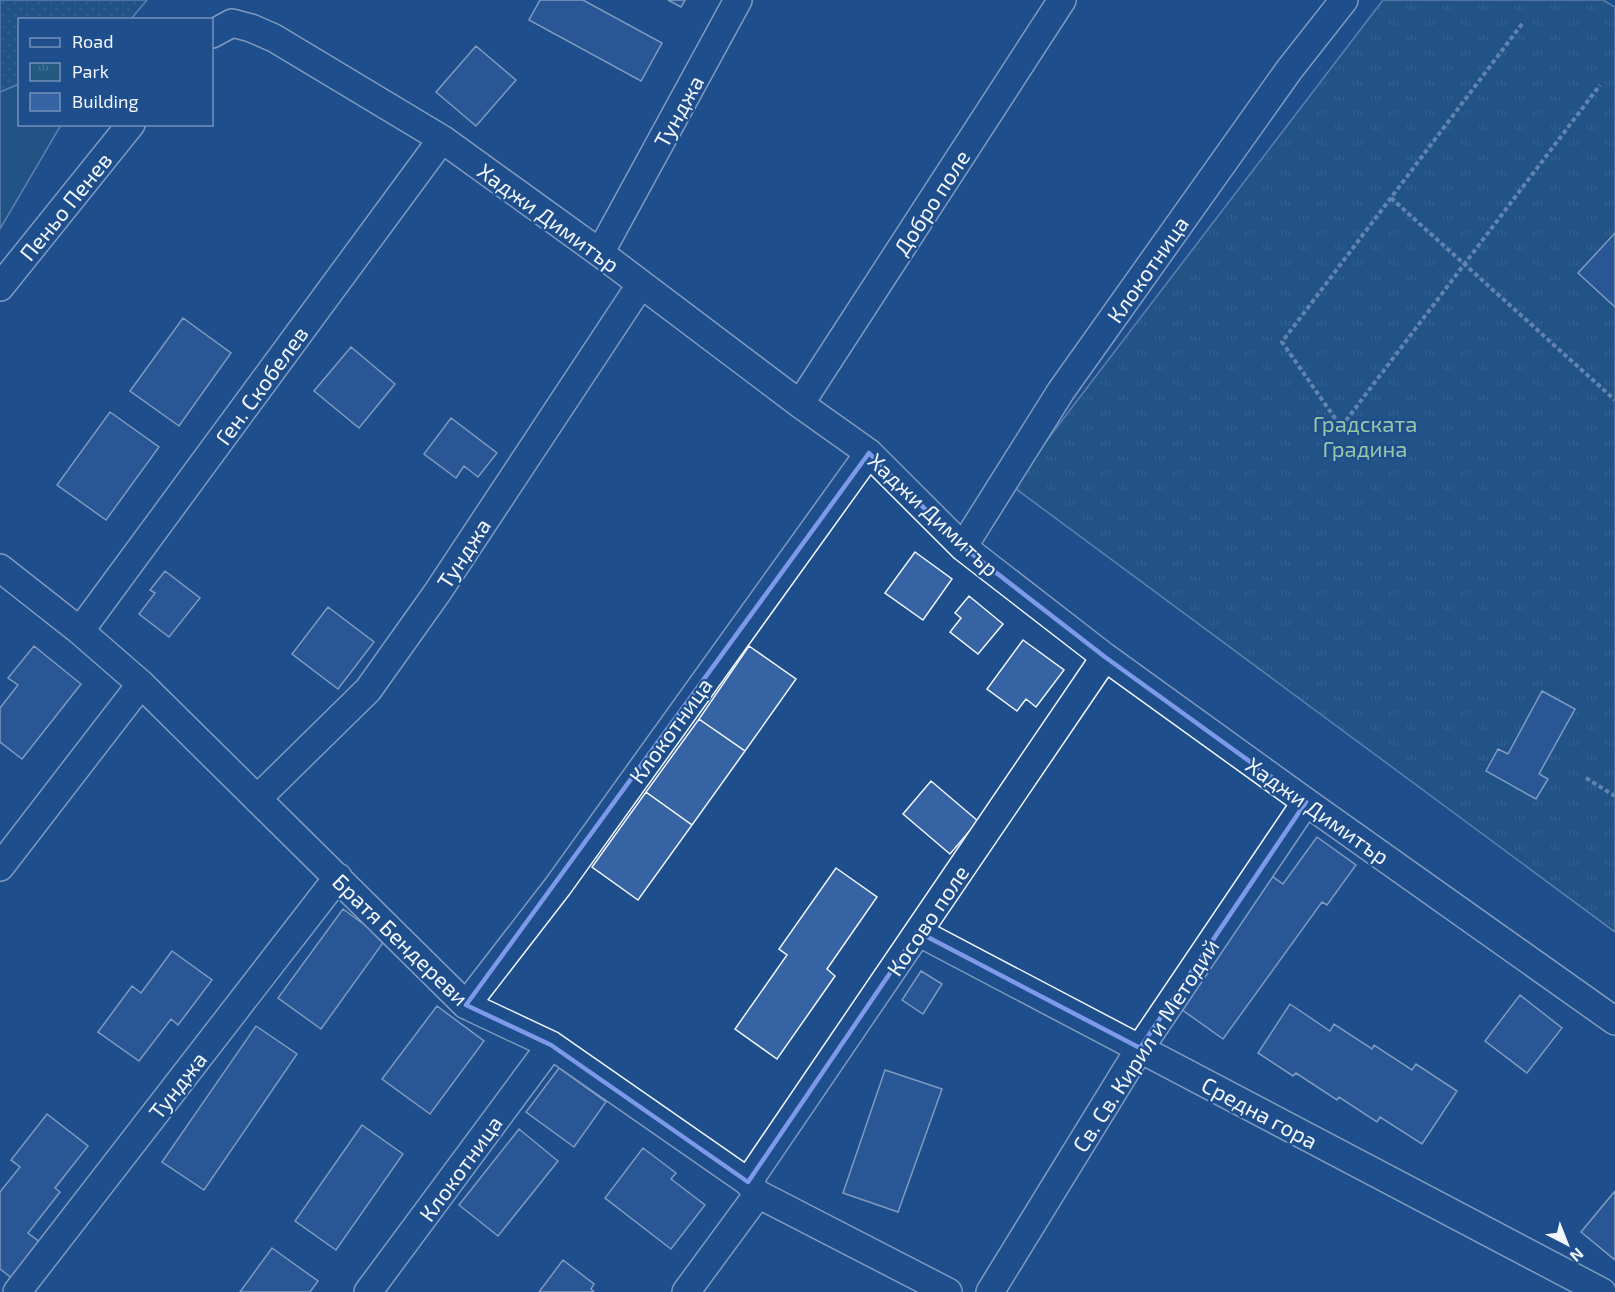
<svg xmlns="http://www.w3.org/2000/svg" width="1615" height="1292" font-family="'Exo 2',sans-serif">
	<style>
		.grass { fill: url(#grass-dots); stroke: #a8bbd7; stroke-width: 1.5 }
		.park { fill: url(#park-tufts); stroke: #a8bbd7; stroke-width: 1.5 }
		.garden { fill: #245a82; stroke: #a8bbd7; stroke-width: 1.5 }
		.building { fill: #3563a3; stroke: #f2f6ff; stroke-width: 1.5 }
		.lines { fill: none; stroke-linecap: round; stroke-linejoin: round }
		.street-casing { stroke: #f2f6ff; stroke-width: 30 }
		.path { stroke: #b3c4dc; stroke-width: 4; stroke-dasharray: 4.5 3; stroke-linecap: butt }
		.street { stroke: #1f4e8c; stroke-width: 27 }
		.marked { fill: none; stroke: #7d9aea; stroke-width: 4.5; stroke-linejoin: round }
		.labels { text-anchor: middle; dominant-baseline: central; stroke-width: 4.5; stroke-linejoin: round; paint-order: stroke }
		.street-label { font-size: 22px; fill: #f2f6ff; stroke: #1f4e8c }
		.park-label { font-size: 22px; fill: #97c8a6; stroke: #1f4e8c }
	</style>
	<defs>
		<pattern id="grass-dots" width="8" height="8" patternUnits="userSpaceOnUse" patternTransform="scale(1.5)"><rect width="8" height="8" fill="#245a82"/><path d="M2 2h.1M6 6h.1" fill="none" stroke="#447295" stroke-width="1.8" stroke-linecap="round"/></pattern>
		<pattern id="park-tufts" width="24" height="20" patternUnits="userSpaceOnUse" patternTransform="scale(1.5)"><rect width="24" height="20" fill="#245a82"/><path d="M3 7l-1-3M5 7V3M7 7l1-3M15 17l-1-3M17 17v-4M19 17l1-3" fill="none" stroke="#447295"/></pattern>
	</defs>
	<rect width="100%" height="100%" fill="#1f4e8c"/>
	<path class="grass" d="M0 0H147L131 19 20 20 19 84 0 92Z"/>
	<path class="park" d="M1383 0H1603L1615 7V932L1012 486Z"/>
	<path class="garden" d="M19 84 20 124 61 125 0 229V92Z"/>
	<path class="building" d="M540 0H583L662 43 641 81 529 20Z
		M668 0H685L681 7Z
		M476 46 516 80 476 126 436 92Z
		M1615 233V307L1578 273Z
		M183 318 231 353 179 426 130 391Z
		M351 347 395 384 359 428 314 391Z
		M110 412 159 447 106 520 57 485Z
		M451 418 497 453 478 477 464 466 456 478 424 454Z
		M915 552 952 579 923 620 885 593Z
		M165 571 200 598 169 637 139 614 155 593 150 590Z
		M969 596 1003 624 978 654 950 632 961 618 955 613Z
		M328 607 374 642 338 689 292 654Z
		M1023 640 1064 670 1036 707 1026 699 1017 711 987 689Z
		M34 646 81 684 22 759 0 742V708L18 685 8 678Z
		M749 646 796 679 745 751 699 719Z
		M1542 691 1575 709 1539 774 1548 779 1536 799 1486 771 1498 749 1508 754Z
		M699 719 745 751 692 825 646 792Z
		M931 781 978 821 950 854 903 814Z
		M646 792 692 825 638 900 592 867Z
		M1317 837 1356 865 1327 905 1322 902 1223 1039 1181 1009 1215 961 1209 957 1269 874 1283 884Z
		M836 868 877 897 827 969 835 976 777 1059 735 1029 787 955 779 949Z
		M343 909 385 940 321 1029 278 998Z
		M172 951 212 980 178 1025 171 1019 139 1061 98 1032 132 986 141 993Z
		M921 971 942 984 923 1014 902 1000Z
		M1520 995 1562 1028 1527 1073 1485 1041Z
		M1290 1004 1330 1031 1334 1024 1372 1049 1374 1045 1412 1070 1416 1064 1457 1091 1422 1144 1380 1117 1377 1122 1339 1097 1337 1100 1296 1073 1293 1076 1258 1053Z
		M437 1006 484 1041 430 1114 382 1079Z
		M256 1026 297 1054 204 1190 162 1162Z
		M559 1068 606 1102 574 1147 526 1112Z
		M885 1070 942 1089 898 1212 843 1193Z
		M47 1114 88 1146 55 1188 60 1192 28 1233 41 1243 13 1279 0 1269V1192L20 1167 11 1160Z
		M362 1125 403 1154 336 1250 295 1221Z
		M519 1129 558 1161 498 1236 459 1205Z
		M643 1148 676 1173 671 1179 705 1205 671 1249 605 1198Z
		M1615 1191V1260L1581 1232Z
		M272 1248 318 1281 310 1292H240Z
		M563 1260 594 1284 591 1289 594 1292H539Z"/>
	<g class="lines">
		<g class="street-casing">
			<path id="street" d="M212 34 232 23 251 28 274 38 442 139 600 253 800 404 869 453 963 547 1105 657 1306 802 1615 1021
				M600 253 738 0
				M0 287 131 124
				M800 404 1062 0
				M963 547 1061 391 1289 70 1344 0
				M0 568 80 631 141 684 466 1005 551 1045 748 1182 758 1194 948 1292
				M80 631 442 139
				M257 799 368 690 437 593 641 284
				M0 867 141 684
				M918 932 1602 1292
				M466 1005 558 886 869 453
				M748 1182 1105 657
				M17 1292 338 877
				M368 1292 551 1045
				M686 1292 758 1194
				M990 1292 1140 1048 1306 802"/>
		</g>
		<path class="path" d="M1522 24 1282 342 1341 427 1600 85
			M1391 198 1615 400
			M1586 778 1615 796"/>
		<use href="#street" class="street"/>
	</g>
	<path d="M0 0H1615V1292H0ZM869 453 963 547 1105 657 1306 802 1140 1048 918 932 748 1182 551 1045 466 1005Z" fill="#1f4e8c" fill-opacity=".55" fill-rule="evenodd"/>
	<path class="marked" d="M869 453 963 547 1105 657 1306 802 1140 1048 918 932 748 1182 551 1045 466 1005Z"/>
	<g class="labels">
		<g class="street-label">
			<text transform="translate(678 111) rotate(-61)">Тунджа</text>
			<text transform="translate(931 202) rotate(-57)">Добро поле</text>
			<text transform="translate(65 206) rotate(-51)">Пеньо Пенев</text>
			<text transform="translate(549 217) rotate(36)">Хаджи Димитър</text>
			<text transform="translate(1147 269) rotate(-55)">Клокотница</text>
			<text transform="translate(261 385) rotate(-54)">Ген. Скобелев</text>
			<text transform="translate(934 514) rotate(43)">Хаджи Димитър</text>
			<text transform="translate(463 553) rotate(-57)">Тунджа</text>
			<text transform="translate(670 730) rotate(-54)">Клокотница</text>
			<text transform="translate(1318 810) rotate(35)">Хаджи Димитър</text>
			<text transform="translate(927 920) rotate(-56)">Косово поле</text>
			<text transform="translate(401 939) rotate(44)">Братя Бендереви</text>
			<text transform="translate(1145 1045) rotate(-57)">Св. Св. Кирил и Методий</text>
			<text transform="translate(177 1085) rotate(-52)">Тунджа</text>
			<text transform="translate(1260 1112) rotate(28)">Средна гора</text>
			<text transform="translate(460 1168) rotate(-54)">Клокотница</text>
		</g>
		<g class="park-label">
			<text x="1365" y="423">Градската<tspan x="1365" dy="25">Градина</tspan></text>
		</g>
	</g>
	<rect x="18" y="18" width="195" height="108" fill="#1f4e8c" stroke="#7391ba" stroke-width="1.5"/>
	<rect x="30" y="38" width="30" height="9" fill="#1f4e8c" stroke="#7391ba" stroke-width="1.5"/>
	<text x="72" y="48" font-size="18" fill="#f2f6ff">Road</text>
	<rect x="30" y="63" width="30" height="18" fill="url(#park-tufts)" stroke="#7391ba" stroke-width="1.5"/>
	<text x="72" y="78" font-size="18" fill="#f2f6ff">Park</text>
	<rect x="30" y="93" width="30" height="18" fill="#3563a3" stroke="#7391ba" stroke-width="1.5"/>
	<text x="72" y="108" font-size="18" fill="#f2f6ff">Building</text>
	<g transform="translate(1567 1244) rotate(138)" stroke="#1f4e8c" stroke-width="4.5" paint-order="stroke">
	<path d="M0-4.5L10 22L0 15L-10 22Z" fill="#f2f6ff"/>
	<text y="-9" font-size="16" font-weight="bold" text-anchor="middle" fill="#f2f6ff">N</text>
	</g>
</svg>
